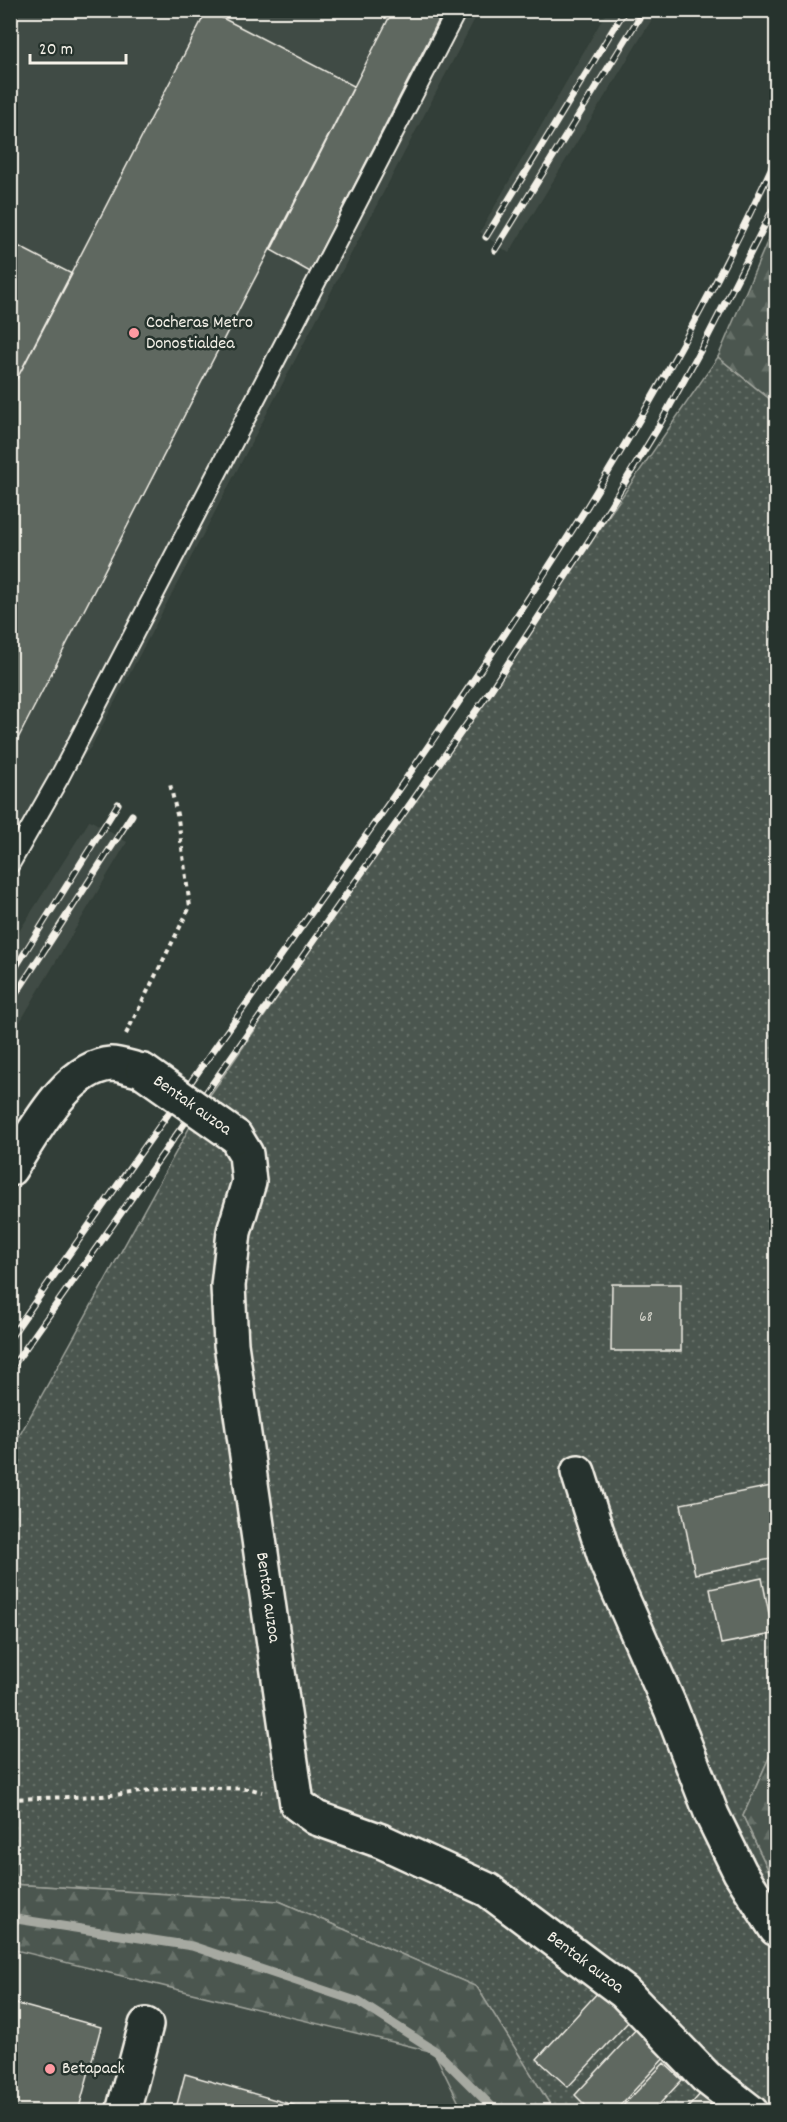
<svg xmlns="http://www.w3.org/2000/svg" width="787" height="2122" font-family="Dekko,sans-serif">
	<style>
		.built { fill: #404b44 }
		.grass { fill: url(#grass-dots); stroke: #a0a49c; stroke-width: 1.5 }
		.forest { fill: url(#forest-firs); stroke: #a0a49c; stroke-width: 1.5 }
		.lines { fill: none; stroke-linecap: round; stroke-linejoin: round }
		.stream { stroke: #a6a9a1; stroke-width: 9 }
		.building { fill: #5f6861; stroke: #f4f1e8; stroke-width: 1.5 }
		.lane-casing { stroke: #f4f1e8; stroke-width: 22 }
		.street-casing { stroke: #f4f1e8; stroke-width: 38 }
		.path { stroke: #f4f1e8; stroke-width: 4; stroke-dasharray: 4.5 4.5; stroke-linecap: butt }
		.lane { stroke: #26332d; stroke-width: 18 }
		.street { stroke: #26332d; stroke-width: 33 }
		.rail-casing { stroke: #f4f1e8; stroke-width: 7 }
		.rail { stroke: #26332d; stroke-width: 4.5; stroke-dasharray: 14; stroke-linecap: butt }
		.street-bridge-casing { stroke: #f4f1e8; stroke-width: 38; stroke-linecap: butt }
		.street-bridge { stroke: #26332d; stroke-width: 33 }
		.poi-dot { fill: #ff9aa2; stroke: #26332d; stroke-width: 2 }
		.labels { text-anchor: middle; dominant-baseline: central; stroke-width: 5; stroke-linejoin: round; paint-order: stroke }
		.number-label { font-size: 15px; fill: #cfcfc6 }
		.poi-label { font-size: 18px; fill: #f4f1e8; stroke: #26332d; text-anchor: start }
		.street-label { font-size: 18px; fill: #f4f1e8; stroke: #26332d }
	</style>
	<defs>
		<pattern id="grass-dots" width="8" height="8" patternUnits="userSpaceOnUse" patternTransform="scale(1.5)"><rect width="8" height="8" fill="#4c564f"/><path d="M2 2h.1M6 6h.1" fill="none" stroke="#666f68" stroke-width="1.8" stroke-linecap="round"/></pattern>
		<pattern id="forest-firs" width="22" height="20" patternUnits="userSpaceOnUse" patternTransform="scale(1.5)"><rect width="22" height="20" fill="#4c564f"/><path d="M5 1l3.5 6h-7zM16 11l3.5 6h-7z" fill="#666f68"/></pattern>
	</defs>
	<rect width="100%" height="100%" fill="#323e38"/>
	<filter id="ink" filterUnits="userSpaceOnUse"><feTurbulence type="fractalNoise" baseFrequency=".0167" numOctaves="2"/><feDisplacementMap in="SourceGraphic" scale="12" xChannelSelector="R" yChannelSelector="G"/><feConvolveMatrix kernelMatrix="1 2 1 2 8 2 1 2 1" color-interpolation-filters="sRGB"/></filter>
	<g filter="url(#ink)">
		<path class="built" d="M11 11H479L91 747 11 844Z
			M607 11H657L509 253 480 232Z
			M90 820 127 842 11 1037V944Z
			M11 1949 434 2052 463 2111 11 2112Z"/>
		<path class="grass" d="M718 357 776 404V1742L743 1816 776 1886V2111H554L477 1987 279 1901 11 1884V1451L197 1114Z"/>
		<path class="forest" d="M776 221V404L718 357Z
			M776 1742V1886L743 1816Z
			M11 1884 279 1901 477 1987 554 2111H463L434 2052 11 1949Z"/>
		<g class="lines">
			<path class="stream" d="M10 1918 192 1946 359 2002 437 2052 497 2112"/>
		</g>
		<path class="building" d="M207 10 354 86 10 754V392Z
			M393 10H444L310 272 271 250Z
			M10 242 72 274 10 392Z
			M612 1284H681V1351H611Z
			M776 1485V1558L695 1574 681 1504Z
			M762 1578 773 1634 721 1644 710 1589Z
			M599 1991 630 2020 568 2087 537 2059Z
			M10 2002 101 2027 78 2112H10Z
			M638 2027 667 2055 614 2112H592L575 2095Z
			M664 2063 682 2080 652 2112H617Z
			M185 2074 318 2112H175Z
			M701 2093 722 2112H684Z"/>
		<g class="lines">
			<g class="lane-casing">
				<path id="lane" d="M10 864 59 778 457 10"/>
			</g>
			<g class="street-casing">
				<g id="street">
					<path id="s1" d="M235 1136 246 1154 249 1182 234 1232 228 1286 231 1344 297 1804 316 1818 381 1841 488 1890 624 1992 706 2077 751 2112"/>
					<path d="M10 1169C33 1135 66 1067 111 1064 120 1064 133 1069 143 1071"/>
					<path d="M578 1472 607 1564 671 1709 712 1815 740 1872 776 1929"/>
					<path d="M123 2112 146 2025"/>
				</g>
			</g>
			<path class="path" d="M126 1034 190 907 178 819 170 784
				M10 1799 102 1796 191 1787 251 1789 262 1792"/>
			<use href="#lane" class="lane"/>
			<use href="#street" class="street"/>
			<g class="rail-casing">
				<path id="rail" d="M486 237 625 10
					M495 250 644 10
					M10 976 118 804
					M10 1003 132 815
					M10 1338C125 1173 242 1011 358 847 514 626 664 405 776 158
					M10 1370 488 694 592 536 656 431 705 342 776 203"/>
			</g>
			<use href="#rail" class="rail"/>
			<g class="street-bridge-casing">
				<g id="street-bridge">
					<path id="s2" d="M143 1071 235 1136"/>
				</g>
			</g>
			<use href="#street-bridge" class="street-bridge"/>
		</g>
	</g>
	<g class="poi-dot">
		<circle cx="134" cy="333" r="6"/>
		<circle cx="50" cy="2069" r="6"/>
	</g>
	<g class="labels">
		<g class="number-label">
			<text x="646" y="1318">68</text>
		</g>
		<g class="poi-label">
			<text x="146" y="323">Cocheras Metro<tspan x="146" dy="21">Donostialdea</tspan></text>
			<text x="62" y="2069">Betapack</text>
		</g>
		<g class="street-label">
			<text stroke="none"><textPath href="#s2" startOffset="60">Bentak auzoa</textPath></text>
			<text stroke="none"><textPath href="#s1" startOffset="470">Bentak auzoa</textPath></text>
			<text stroke="none"><textPath href="#s1" startOffset="1010">Bentak auzoa</textPath></text>
		</g>
	</g>
	<rect width="787" height="2122" fill="none" stroke="#26332d" stroke-width="36"/>
	<rect x="18" y="18" width="751" height="2086" fill="none" stroke="#f4f1e8" stroke-width="2" filter="url(#ink)"/>
	<path d="M30 54v9h96v-9" fill="none" stroke="#f4f1e8" stroke-width="3"/>
	<text x="39" y="54" font-size="18" fill="#f4f1e8" stroke="#26332d" stroke-width="4.5" paint-order="stroke">20 m</text>
</svg>
